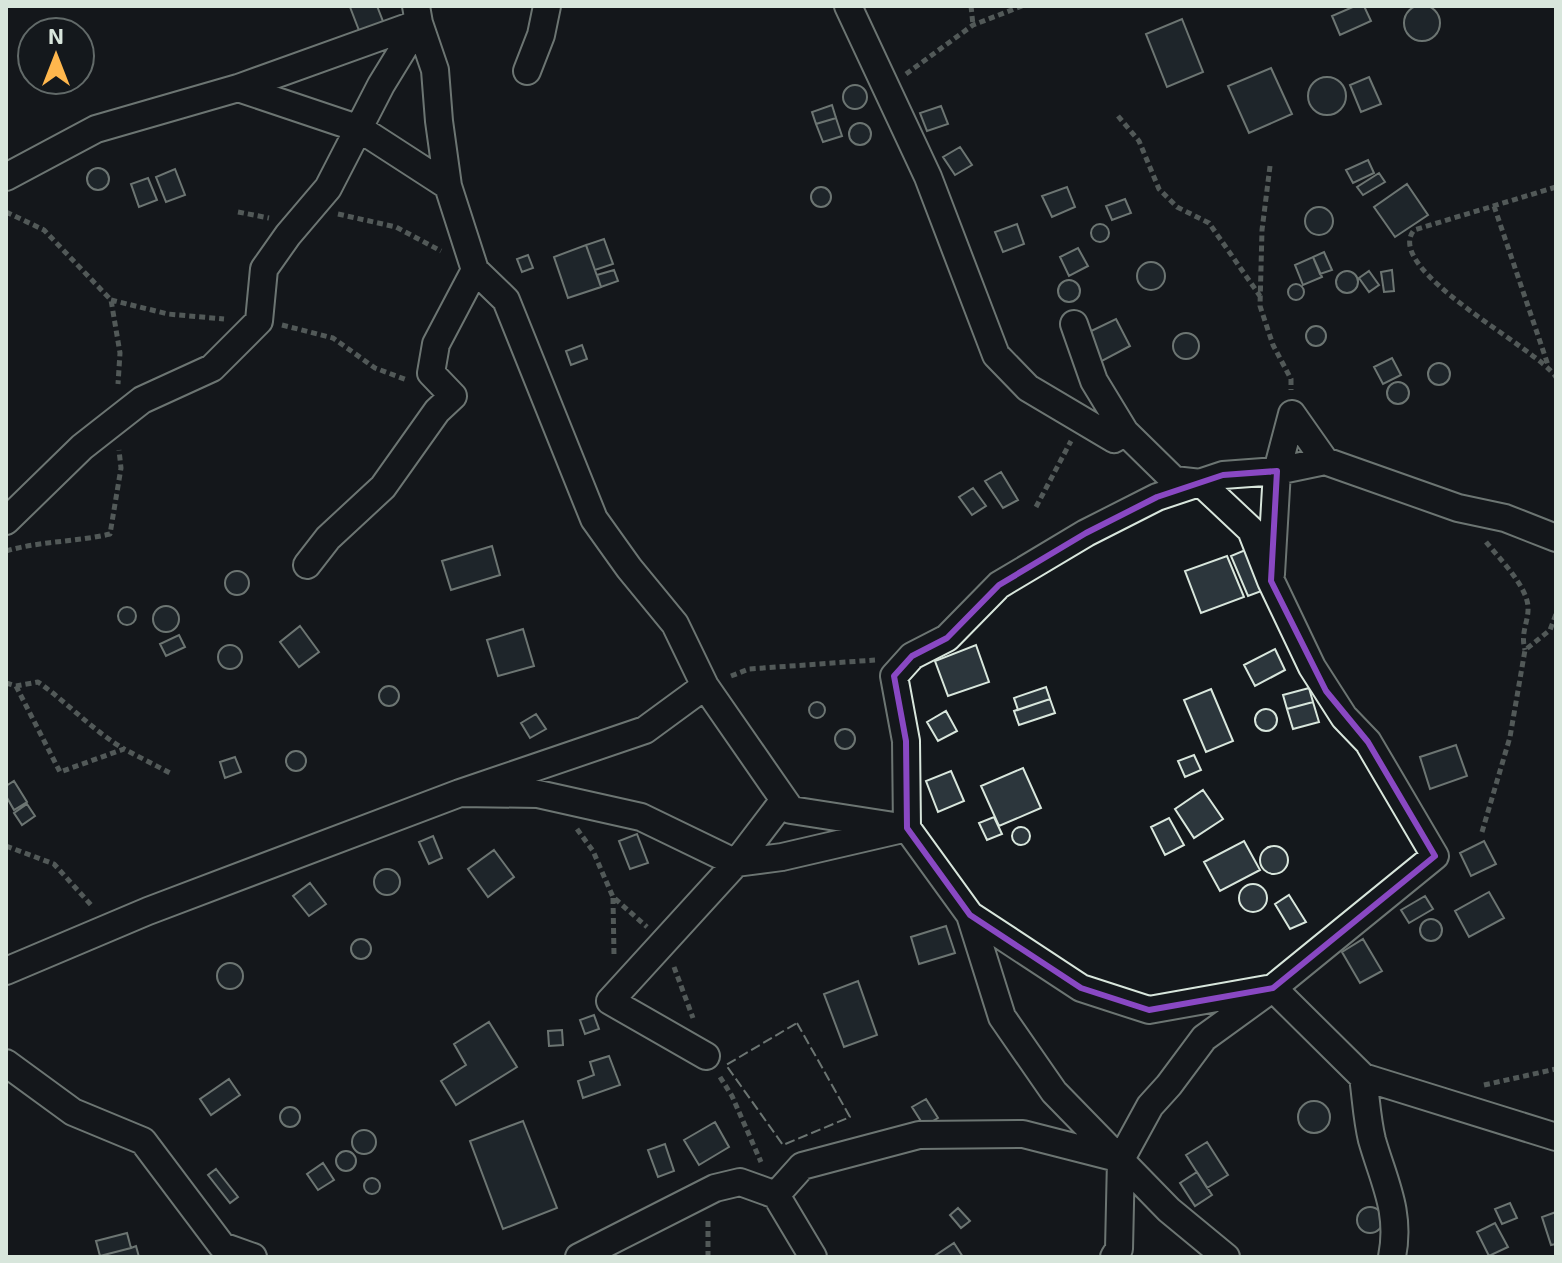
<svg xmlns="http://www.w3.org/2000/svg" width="1562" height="1263" font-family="'Exo 2',sans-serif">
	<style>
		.building { fill: #2c363c; stroke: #d8e6dc; stroke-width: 2 }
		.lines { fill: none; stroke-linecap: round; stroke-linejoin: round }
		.street-casing { stroke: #d8e6dc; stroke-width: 30 }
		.path { stroke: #9da8a2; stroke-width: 5; stroke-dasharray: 6 4; stroke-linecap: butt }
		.street { stroke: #14181c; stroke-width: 26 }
		.fence { stroke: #d8e6dc; stroke-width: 2; stroke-dasharray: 10 4; stroke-linecap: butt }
		.marked { fill: none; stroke: #8948c3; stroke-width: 6; stroke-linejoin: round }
	</style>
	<rect width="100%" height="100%" fill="#14181c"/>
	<path class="building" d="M1404 23a18 18 0 1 1 36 0a18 18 0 1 1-36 0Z
		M377 6 384 24 360 33 350 7Z
		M1355 6H1364L1371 21 1340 35 1332 16Z
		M1182 19 1203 72 1167 87 1146 34Z
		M1271 68 1292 114 1249 133 1228 86Z
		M1369 77 1381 104 1361 112 1350 85Z
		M1308 96a19 19 0 1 1 38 0a19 19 0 1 1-38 0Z
		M843 97a12 12 0 1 1 24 0a12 12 0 1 1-24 0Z
		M832 105 836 118 816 124 812 112Z
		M941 106 948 124 927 131 920 113Z
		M836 118 842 136 823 142 816 124Z
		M849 134a11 11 0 1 1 22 0a11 11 0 1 1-22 0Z
		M960 147 972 165 955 175 943 157Z
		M1368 160 1374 173 1353 183 1346 170Z
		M87 179a11 11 0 1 1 22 0a11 11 0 1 1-22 0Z
		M175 169 185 195 166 202 156 177Z
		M1379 173 1385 182 1363 195 1357 187Z
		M148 178 157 200 139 207 131 184Z
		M1407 184 1428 215 1395 237 1374 207Z
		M811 197a10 10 0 1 1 20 0a10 10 0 1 1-20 0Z
		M1067 187 1075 207 1052 217 1042 196Z
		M1125 199 1131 213 1112 220 1106 206Z
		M1305 221a14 14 0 1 1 28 0a14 14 0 1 1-28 0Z
		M1017 224 1024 244 1003 252 995 232Z
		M1091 233a9 9 0 1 1 18 0a9 9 0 1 1-18 0Z
		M604 239 613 264 595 270 586 245Z
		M586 245 601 287 568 298 554 257Z
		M1078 248 1088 266 1069 276 1060 257Z
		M1324 252 1332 270 1320 274 1313 257Z
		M528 255 533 268 522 272 517 259Z
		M1313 257 1322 277 1303 285 1295 265Z
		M1137 276a14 14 0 1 1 28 0a14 14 0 1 1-28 0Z
		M614 270 618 281 601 287 597 275Z
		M1392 270 1394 291 1384 292 1381 272Z
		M1369 271 1379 285 1369 292 1359 278Z
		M1336 282a11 11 0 1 1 22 0a11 11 0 1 1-22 0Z
		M1058 291a11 11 0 1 1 22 0a11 11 0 1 1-22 0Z
		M1288 292a8 8 0 1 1 16 0a8 8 0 1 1-16 0Z
		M1116 319 1130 346 1100 362 1085 334Z
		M1306 336a10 10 0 1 1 20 0a10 10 0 1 1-20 0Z
		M1173 346a13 13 0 1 1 26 0a13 13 0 1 1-26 0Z
		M582 345 587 359 571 365 566 351Z
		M1392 358 1401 375 1383 384 1374 367Z
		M1428 374a11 11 0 1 1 22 0a11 11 0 1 1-22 0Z
		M1387 393a11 11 0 1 1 22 0a11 11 0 1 1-22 0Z
		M1001 472 1018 500 1003 508 985 481Z
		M973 488 986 506 972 515 959 497Z
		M492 546 500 575 451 590 442 561Z
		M1250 548 1267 589 1248 596 1231 556Z
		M1227 556 1244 597 1201 613 1185 571Z
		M225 583a12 12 0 1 1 24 0a12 12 0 1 1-24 0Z
		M153 619a13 13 0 1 1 26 0a13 13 0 1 1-26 0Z
		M118 616a9 9 0 1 1 18 0a9 9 0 1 1-18 0Z
		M300 626 319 652 299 667 280 642Z
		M523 629 534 666 498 676 487 640Z
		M179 635 185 647 166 656 160 644Z
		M218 657a12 12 0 1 1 24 0a12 12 0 1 1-24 0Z
		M976 645 989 682 948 696 935 661Z
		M1275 649 1285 670 1255 686 1244 665Z
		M379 696a10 10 0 1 1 20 0a10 10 0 1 1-20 0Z
		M1046 687 1050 699 1018 710 1014 698Z
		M1309 688 1313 702 1287 709 1283 695Z
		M1211 689 1233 741 1206 752 1184 700Z
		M1050 699 1055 713 1019 725 1014 711Z
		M809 710a8 8 0 1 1 16 0a8 8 0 1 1-16 0Z
		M1313 702 1319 722 1293 729 1287 709Z
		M1255 720a11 11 0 1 1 22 0a11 11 0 1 1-22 0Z
		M946 711 957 731 938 741 927 722Z
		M536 714 546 729 530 738 521 723Z
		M835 739a10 10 0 1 1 20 0a10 10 0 1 1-20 0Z
		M1456 745 1467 776 1430 789 1420 757Z
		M286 761a10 10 0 1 1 20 0a10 10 0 1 1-20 0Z
		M1194 755 1201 770 1185 777 1178 761Z
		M235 757 241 772 225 778 220 762Z
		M1023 768 1041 808 999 826 981 786Z
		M951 771 964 801 938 812 926 781Z
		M14 781 27 802 14 810 6 796V786Z
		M1203 790 1223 819 1194 838 1175 809Z
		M27 804 35 816 22 825 14 813Z
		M994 817 1002 834 987 840 979 823Z
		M1169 818 1184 845 1165 855 1151 827Z
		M1012 836a9 9 0 1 1 18 0a9 9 0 1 1-18 0Z
		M637 834 648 863 630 869 619 841Z
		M433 836 442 858 429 864 419 842Z
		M1244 841 1260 870 1220 891 1204 862Z
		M1484 841 1496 864 1471 876 1460 853Z
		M1260 860a14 14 0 1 1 28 0a14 14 0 1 1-28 0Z
		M494 850 514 877 488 897 468 869Z
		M374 882a13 13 0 1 1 26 0a13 13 0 1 1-26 0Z
		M310 883 326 904 309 916 293 896Z
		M1239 898a14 14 0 1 1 28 0a14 14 0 1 1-28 0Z
		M1489 892 1504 918 1469 937 1455 911Z
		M1289 895 1306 922 1290 929 1275 904Z
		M1425 896 1433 909 1409 923 1401 910Z
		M1420 930a11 11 0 1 1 22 0a11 11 0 1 1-22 0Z
		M946 926 955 953 919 964 911 937Z
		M1363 939 1382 971 1360 983 1342 952Z
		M351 949a10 10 0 1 1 20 0a10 10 0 1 1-20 0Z
		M217 976a13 13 0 1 1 26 0a13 13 0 1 1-26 0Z
		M858 981 877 1035 844 1047 824 994Z
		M594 1015 599 1029 585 1034 580 1020Z
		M489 1022 517 1067 456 1105 441 1081 466 1065 454 1044Z
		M562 1030 563 1045 549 1046 548 1031Z
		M609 1056 620 1085 583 1098 578 1081 594 1075 590 1062Z
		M229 1079 240 1095 211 1115 200 1099Z
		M926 1099 938 1118 924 1126 912 1107Z
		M1298 1117a16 16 0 1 1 32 0a16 16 0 1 1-32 0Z
		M280 1117a10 10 0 1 1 20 0a10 10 0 1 1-20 0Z
		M523 1121 557 1208 503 1229 470 1141Z
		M715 1122 729 1147 699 1165 684 1140Z
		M352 1142a12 12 0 1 1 24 0a12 12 0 1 1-24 0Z
		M1207 1142 1228 1175 1207 1188 1186 1155Z
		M665 1144 674 1171 658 1177 648 1150Z
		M336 1161a10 10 0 1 1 20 0a10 10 0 1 1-20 0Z
		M323 1163 334 1180 318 1190 307 1174Z
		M216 1169 238 1197 230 1203 208 1175Z
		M1197 1172 1212 1195 1195 1206 1180 1183Z
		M364 1186a8 8 0 1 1 16 0a8 8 0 1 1-16 0Z
		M1510 1203 1517 1218 1502 1224 1495 1209Z
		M1357 1220a13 13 0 1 1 26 0a13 13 0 1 1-26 0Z
		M958 1208 970 1221 961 1228 950 1215Z
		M1556 1212V1244L1551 1245 1542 1217Z
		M1495 1223 1508 1247 1489 1256 1477 1232Z
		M127 1233 131 1248 100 1256 96 1241Z
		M954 1243 963 1257H933Z
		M136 1246 139 1257H96L131 1248Z"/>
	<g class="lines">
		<g class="street-casing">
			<path id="street" d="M416 6 419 23 435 70 439 121 448 186 475 270 506 300 594 519 629 568 675 624 705 686 791 810 907 828 970 915 1002 1017 1054 1092 1169 1210 1226 1257
				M848 6 928 177 996 355 1028 388 1114 439 1125 432
				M527 71 541 35 547 6
				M238 88 360 129 448 186
				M6 177 96 129 238 88 419 23
				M1074 324 1094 381 1125 432 1174 480 1201 483 1251 530 1271 581 1312 667 1344 717 1368 742 1435 856 1273 988 1204 1038 1169 1085 1150 1106 1121 1159 1119 1249 1114 1257
				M1292 414 1325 461
				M6 521 82 447 142 400 212 368 259 321 264 269 288 235 328 188 381 85 419 23
				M307 565 328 538 383 487 437 411 453 396 431 373 436 344 475 270
				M1271 574 1277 471 1292 414
				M460 793 538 794 641 817 736 863 782 857 907 828 906 741 894 676 912 656 947 638 999 585 1086 533 1157 497 1223 475 1277 471 1325 461 1458 508 1505 518 1556 538
				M970 915 1081 988 1149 1010 1267 989
				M6 971 148 911 460 793 645 730 705 686
				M1273 988 1363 1077 1556 1137
				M706 1056 610 1001 736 863 784 800
				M6 1063 73 1112 143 1141 222 1246 253 1257
				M1363 1077C1366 1098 1367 1120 1372 1140 1384 1182 1401 1212 1392 1257
				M776 1195 802 1166 919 1135 1023 1134 1117 1158
				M579 1257 715 1188 740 1182 776 1195 813 1257"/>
		</g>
		<path class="path" d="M971 6 973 25
			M906 74 973 25 1022 6
			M1118 116 1139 141 1159 189 1177 207 1209 223 1260 296
			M1270 166 1262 230 1260 306 1273 345 1291 379V390
			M1556 187 1414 230C1382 270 1536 347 1556 377
			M1494 206 1548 365
			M6 212 44 230 111 300 120 353 118 384
			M238 212 269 218
			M338 214 396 227 441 251
			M111 300 168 314 224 319
			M282 325 333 338 375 368 407 380
			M1036 507 1071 441
			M1486 542C1499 558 1526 585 1528 606 1529 622 1520 632 1525 650
			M6 551C40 541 76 542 110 534L121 468 119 450
			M731 676 749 669 875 660
			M6 683 16 686 38 682C68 703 92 730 124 749
			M16 686 60 772 124 749 170 773
			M577 829 593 851 613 897 647 927
			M1482 832 1510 737 1525 650 1550 630 1556 614
			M6 846 54 864 92 906
			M613 898 614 955
			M674 967 693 1018
			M720 1077 732 1096 761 1162
			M1484 1085 1556 1069
			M708 1257V1220"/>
		<use href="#street" class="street"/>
		<path class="fence" d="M797 1023 850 1117 783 1145 726 1065Z"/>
	</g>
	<path d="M0 0H1562V1263H0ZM1277 471 1271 581 1326 691 1368 742 1435 856 1273 988 1149 1010 1081 988 970 915 907 828 906 741 894 676 912 656 947 638 999 585 1086 533 1157 497 1223 475Z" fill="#14181c" fill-opacity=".55" fill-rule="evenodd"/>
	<path class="marked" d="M1277 471 1271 581 1326 691 1368 742 1435 856 1273 988 1149 1010 1081 988 970 915 907 828 906 741 894 676 912 656 947 638 999 585 1086 533 1157 497 1223 475Z"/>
	<rect width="1562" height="1263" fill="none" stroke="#d8e6dc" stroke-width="16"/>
	<g transform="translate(56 56)"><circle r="38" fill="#14181c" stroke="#626a69" stroke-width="2"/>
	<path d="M0-6L14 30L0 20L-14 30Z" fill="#ffb74d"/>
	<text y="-12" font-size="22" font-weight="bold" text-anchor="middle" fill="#d8e6dc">N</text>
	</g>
</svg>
